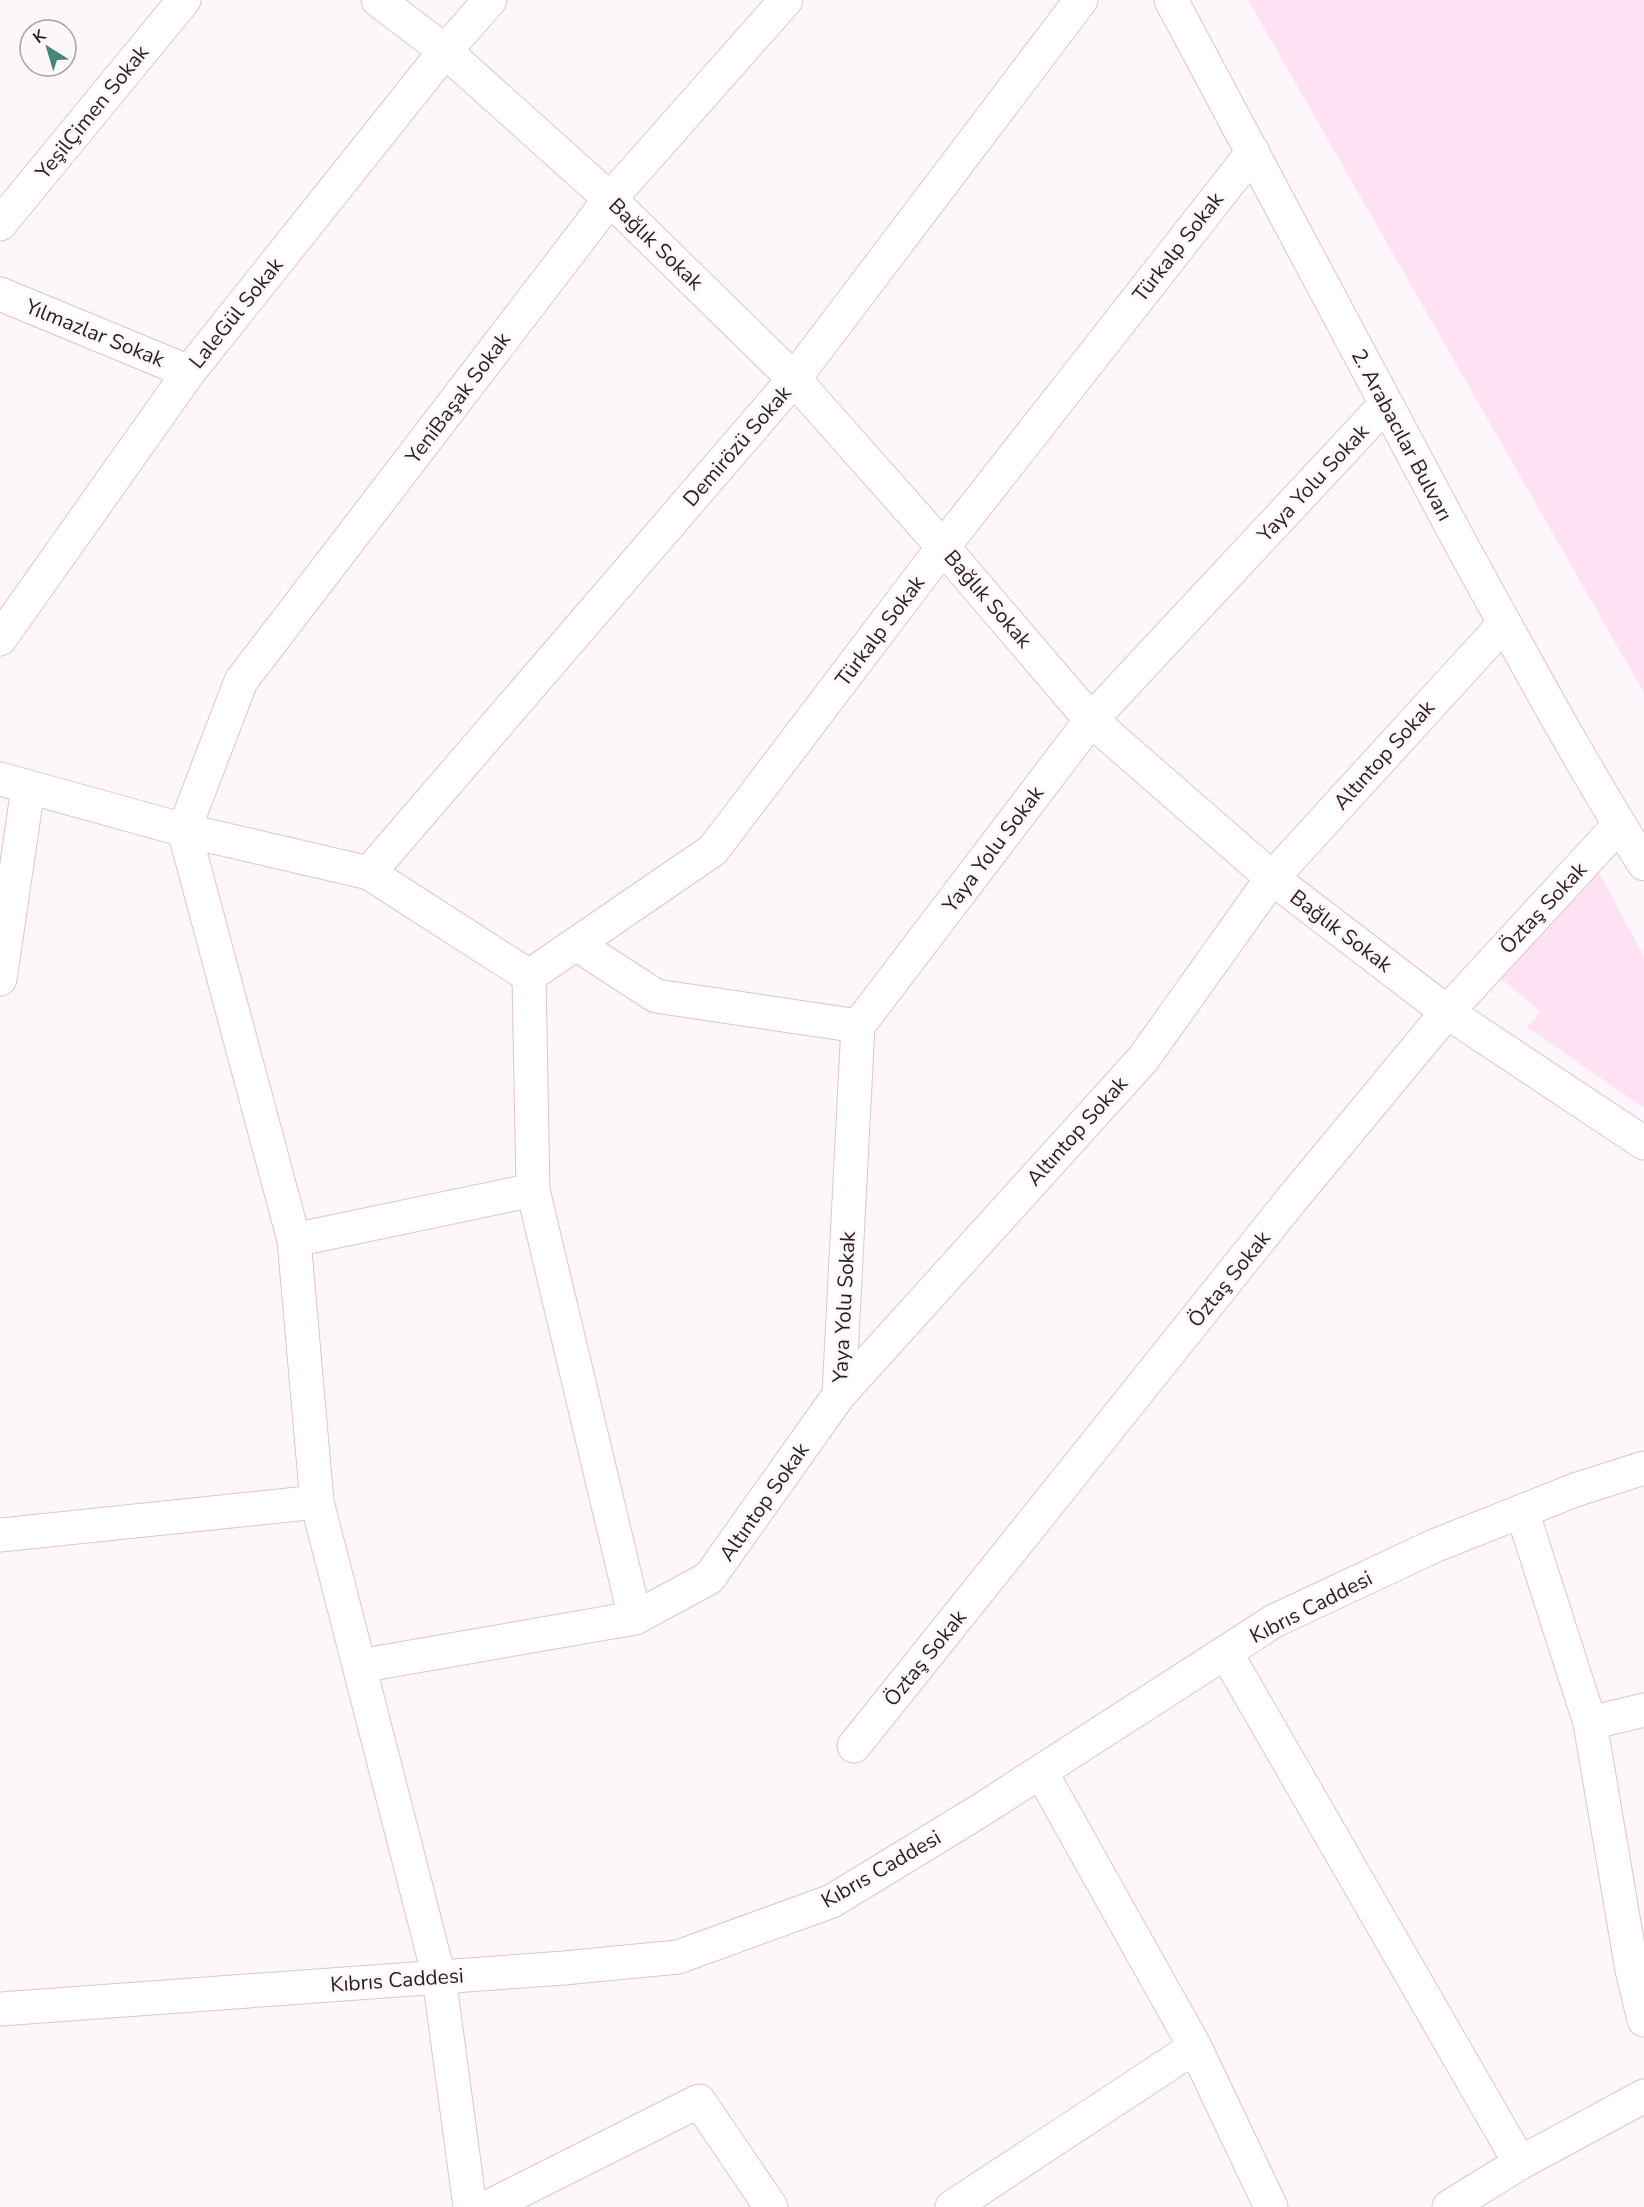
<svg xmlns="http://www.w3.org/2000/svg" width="1644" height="2207" font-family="'Nunito Sans',sans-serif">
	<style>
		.green { fill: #fee1f3 }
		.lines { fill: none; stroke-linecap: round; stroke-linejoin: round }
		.minor-casing { stroke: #e2c2d5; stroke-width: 35 }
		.tertiary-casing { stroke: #e2c2d5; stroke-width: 35 }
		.secondary-casing { stroke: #e2c2d5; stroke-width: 35 }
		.minor { stroke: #fff; stroke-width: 33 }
		.tertiary { stroke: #fff; stroke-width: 33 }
		.secondary { stroke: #fff; stroke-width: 33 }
		.labels { text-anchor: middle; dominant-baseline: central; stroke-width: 5; stroke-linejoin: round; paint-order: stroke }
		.street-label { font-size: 21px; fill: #2a1e26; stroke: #fdf6fa }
	</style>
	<rect width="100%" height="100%" fill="#fdf6fa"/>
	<path class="green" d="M1248 0H1644V693Z
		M1593 861 1644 957V1108L1527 1027 1541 1012 1495 974Z"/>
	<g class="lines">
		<g class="minor-casing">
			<path id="minor" d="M378 0 445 51 610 199 794 379 943 547 1091 720 1272 878 1447 1012 1644 1143
				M0 224 184 0
				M0 294 189 372
				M0 639 189 372 445 51 490 0
				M0 779 184 830 369 873 529 976
				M184 830 294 1240 317 1502 439 1977 470 2207
				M184 830 241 681 610 199 786 0
				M369 873 794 379 1081 0
				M576 944 656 996 858 1026
				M529 976 713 850 943 547 1253 152
				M0 979 28 788
				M294 1240 533 1190
				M839 1395 858 1026 1091 720 1385 405
				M1522 1511 1590 1723 1632 1970 1644 2020
				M0 1535 317 1502
				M635 1618 709 1578 839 1395 1143 1059 1272 878 1504 624
				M1226 1653 1520 2163
				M359 1666 635 1618 533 1190 529 976
				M1590 1723 1644 1710
				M854 1746 1292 1199 1447 1012 1619 825
				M1041 1772 1195 2047 1271 2207
				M488 2207 699 2101 771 2207
				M952 2207 1195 2047
				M1449 2207 1520 2163 1644 2096"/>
		</g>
		<g class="tertiary-casing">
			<path id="tertiary" d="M1171 0C1269 182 1364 365 1462 546 1521 653 1579 761 1644 864"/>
		</g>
		<g class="secondary-casing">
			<path id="secondary" d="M0 2009 564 1968 678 1957 832 1901 981 1810 1274 1621 1434 1546 1575 1490 1644 1468"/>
		</g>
		<use href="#minor" class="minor"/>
		<use href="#tertiary" class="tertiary"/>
		<use href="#secondary" class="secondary"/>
	</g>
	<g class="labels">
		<g class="street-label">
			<text transform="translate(92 112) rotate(-51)">YeşilÇimen Sokak</text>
			<text transform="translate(656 244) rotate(44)">Bağlık Sokak</text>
			<text transform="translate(1178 247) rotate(-52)">Türkalp Sokak</text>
			<text transform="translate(236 313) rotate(-51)">LaleGül Sokak</text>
			<text transform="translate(95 333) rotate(22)">Yılmazlar Sokak</text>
			<text transform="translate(458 398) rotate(-53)">YeniBaşak Sokak</text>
			<text transform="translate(1402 435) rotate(62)">2. Arabacılar Bulvarı</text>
			<text transform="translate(737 446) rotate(-49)">Demirözü Sokak</text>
			<text transform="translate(1313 483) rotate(-47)">Yaya Yolu Sokak</text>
			<text transform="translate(988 599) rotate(49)">Bağlık Sokak</text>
			<text transform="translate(880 631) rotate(-53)">Türkalp Sokak</text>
			<text transform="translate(1384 755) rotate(-48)">Altıntop Sokak</text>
			<text transform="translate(993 849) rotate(-53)">Yaya Yolu Sokak</text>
			<text transform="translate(1543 908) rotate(-47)">Öztaş Sokak</text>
			<text transform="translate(1341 931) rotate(37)">Bağlık Sokak</text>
			<text transform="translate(1077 1131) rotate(-48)">Altıntop Sokak</text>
			<text transform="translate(1229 1279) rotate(-51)">Öztaş Sokak</text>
			<text transform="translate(844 1307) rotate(-87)">Yaya Yolu Sokak</text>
			<text transform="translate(764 1502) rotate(-55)">Altıntop Sokak</text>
			<text transform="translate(1311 1607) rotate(-27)">Kıbrıs Caddesi</text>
			<text transform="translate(925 1658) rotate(-51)">Öztaş Sokak</text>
			<text transform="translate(881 1869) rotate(-30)">Kıbrıs Caddesi</text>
			<text transform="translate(397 1980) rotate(-4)">Kıbrıs Caddesi</text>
		</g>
	</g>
	<g transform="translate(48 48) rotate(323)"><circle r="28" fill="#fdf6fa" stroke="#a9a0a5" stroke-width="1.5"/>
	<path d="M0-4.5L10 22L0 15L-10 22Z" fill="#448678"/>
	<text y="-9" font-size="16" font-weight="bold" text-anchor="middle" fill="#2a1e26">K</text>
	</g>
</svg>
